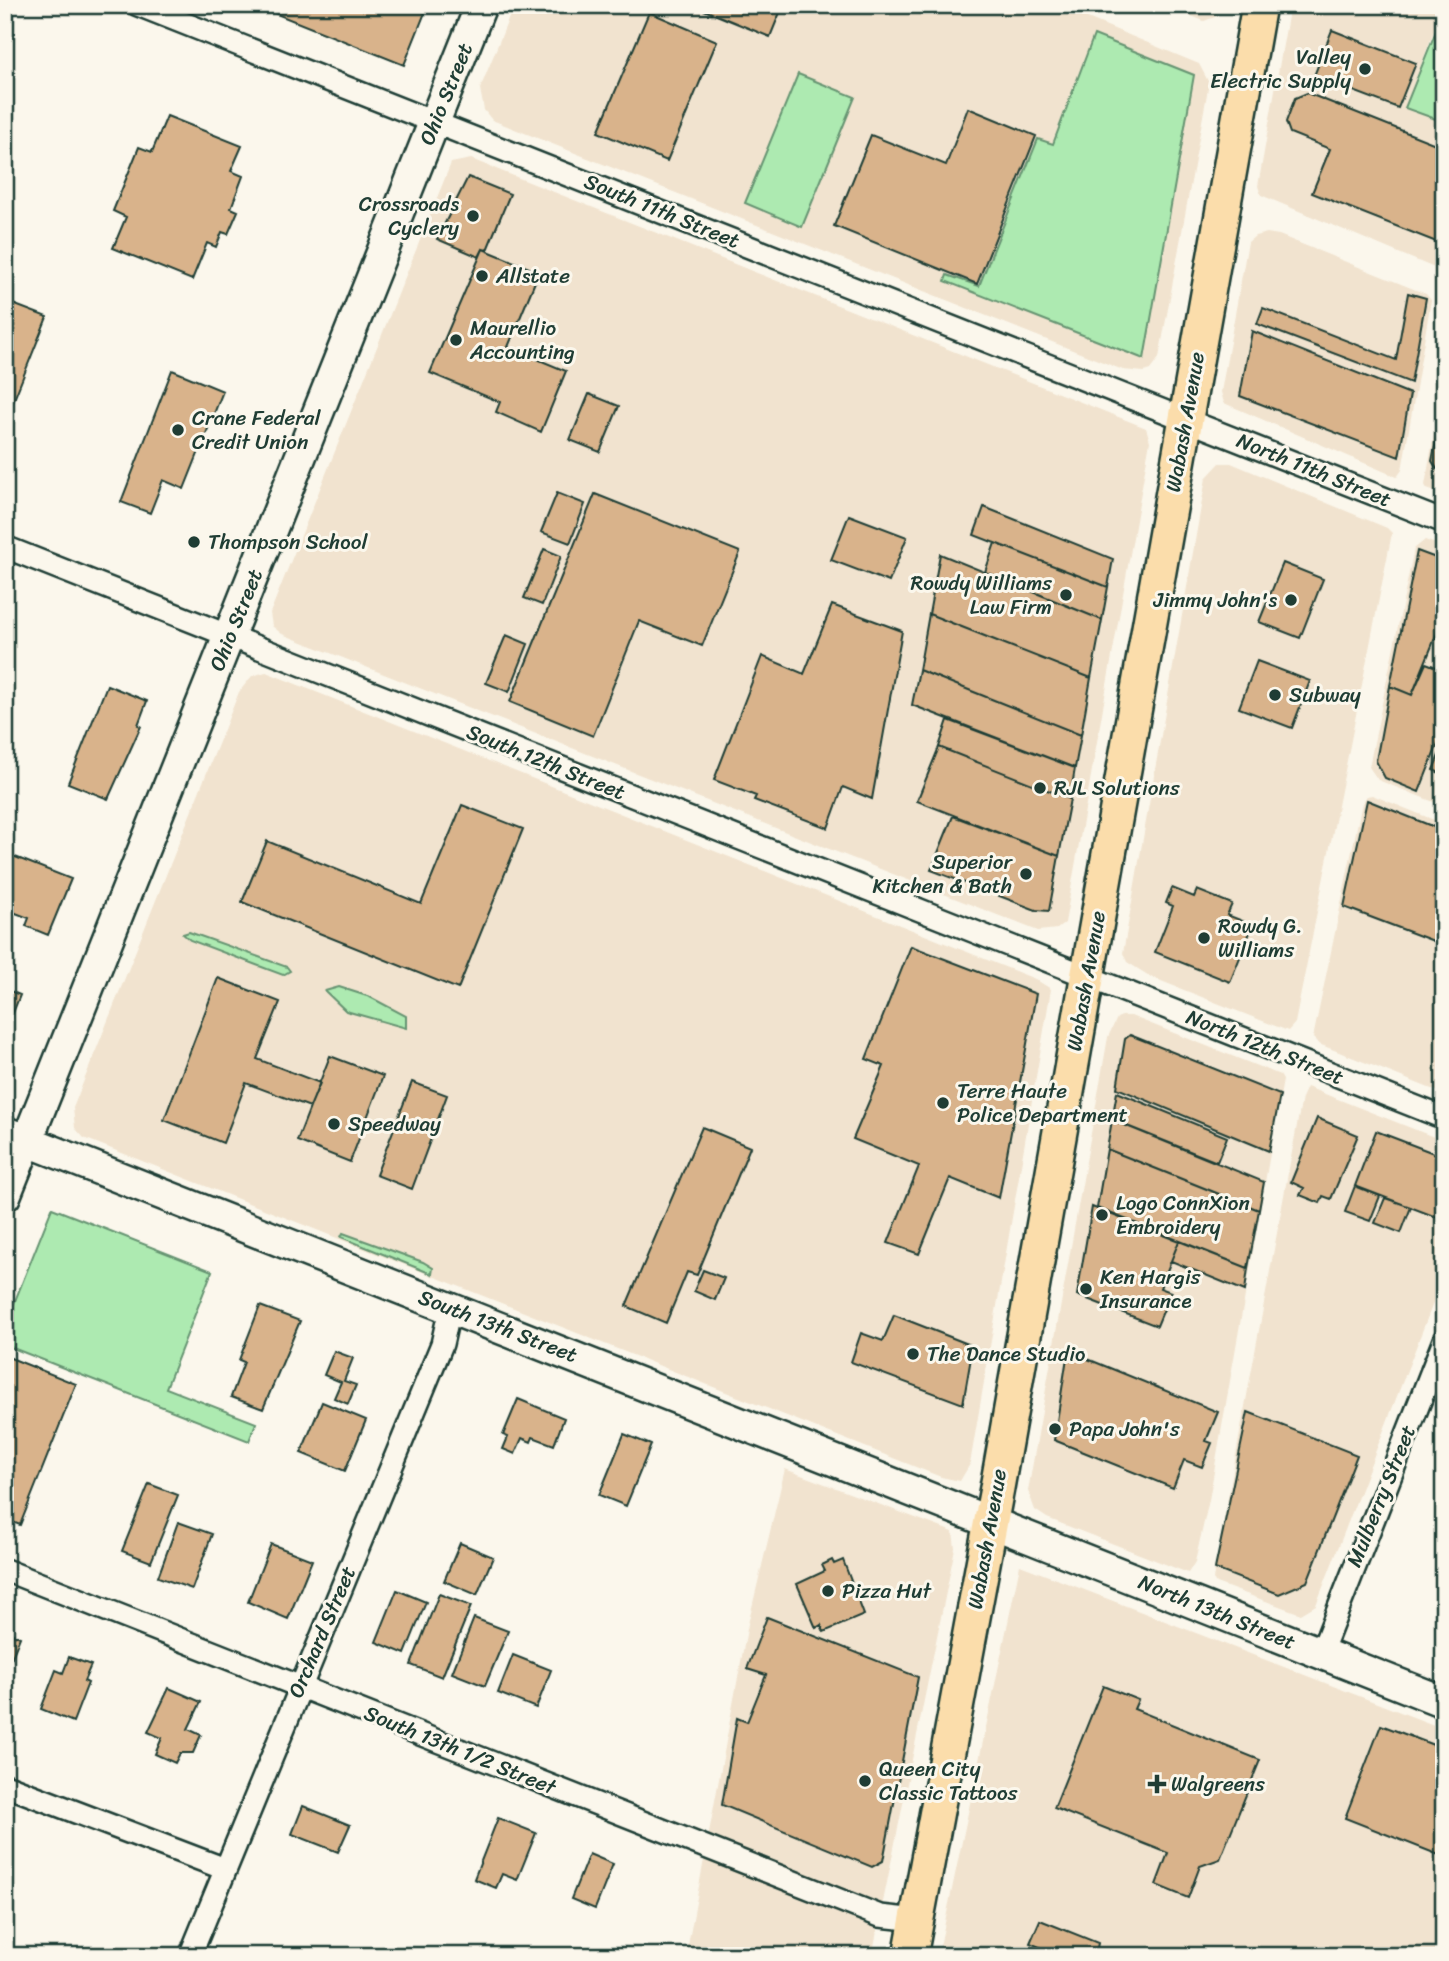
<svg xmlns="http://www.w3.org/2000/svg" width="1449" height="1961" font-family="Sriracha,sans-serif">
	<style>
		.built { fill: #f1e3cf }
		.green { fill: #adeab1; stroke: #669472; stroke-width: 2 }
		.building { fill: #d9b38b; stroke: #1f3d34; stroke-width: 2 }
		.lines { fill: none; stroke-linecap: round; stroke-linejoin: round }
		.street-casing { stroke: #1f3d34; stroke-width: 26 }
		.secondary-casing { stroke: #1f3d34; stroke-width: 35 }
		.primary-casing { stroke: #1f3d34; stroke-width: 38 }
		.street { stroke: #fbf7ec; stroke-width: 21 }
		.secondary { stroke: #fbf7ec; stroke-width: 30 }
		.primary { stroke: #fbddab; stroke-width: 33 }
		.poi-dot { fill: #1f3d34; stroke: #fbf7ec; stroke-width: 2.5 }
		.labels { text-anchor: middle; dominant-baseline: central; stroke-width: 6; stroke-linejoin: round; paint-order: stroke }
		.poi-label { font-size: 21px; fill: #1f3d34; stroke: #fbf7ec; text-anchor: start }
		.street-label { font-size: 21px; fill: #1f3d34; stroke: #fbf7ec }
	</style>
	<rect width="100%" height="100%" fill="#fbf7ec"/>
	<filter id="ink" filterUnits="userSpaceOnUse"><feTurbulence type="fractalNoise" baseFrequency=".0143" numOctaves="2"/><feDisplacementMap in="SourceGraphic" scale="14" xChannelSelector="R" yChannelSelector="G"/><feConvolveMatrix kernelMatrix="1 2 1 2 8 2 1 2 1" color-interpolation-filters="sRGB"/></filter>
	<g filter="url(#ink)">
		<path class="built" d="M514 5H1056L1199 64 1209 83 1159 358 1150 370 1144 372 1123 370 492 120 484 110 480 89Z
			M1164 5H1226L1215 17 1204 21Z
			M1290 5H1444L1405 107 1444 122V272L1261 195 1258 186Z
			M471 159 1146 428 1150 441 1065 923 1057 929 1038 931 282 634 272 626 270 613 451 163Z
			M1267 233 1279 235 1426 294 1431 300 1402 470 1397 477 1224 403 1221 392 1248 242 1255 236Z
			M1444 379V495L1427 489 1425 485Z
			M1220 463H1231L1387 528 1392 533 1295 1023 1288 1031 1151 977 1127 962 1123 953 1206 478Z
			M1425 540 1444 547V806L1378 780 1369 767 1414 549Z
			M266 672 1035 979 1051 989 970 1464 960 1481 941 1477 84 1138 75 1128 73 1108 239 692 252 676Z
			M1372 795 1444 824V1094L1319 1044 1313 1038 1362 803 1367 796Z
			M1122 1016H1131L1280 1075 1283 1080 1209 1500 1195 1562 1188 1573 1047 1518 1035 1510 1028 1491 1108 1037 1117 1018Z
			M1307 1087 1444 1141V1275L1316 1605 1301 1614 1216 1583 1213 1579 1302 1098Z
			M785 1469 953 1532 955 1548 872 1956H686L748 1624Z
			M1020 1565 1444 1729V1956H938Z"/>
		<path class="green" d="M1444 11V122L1405 108Z
			M1094 35 1194 75 1144 359 945 281 947 275 979 286 1038 139 1053 144Z
			M798 74 855 97 802 227 745 203Z
			M189 932 287 967 290 971 283 975 190 940 183 934Z
			M339 987 370 997 406 1016V1028L346 1011 325 991Z
			M52 1208 212 1271 166 1388 256 1423 249 1441 5 1345V1326Z
			M343 1233 423 1262 433 1268 432 1274 341 1237Z"/>
		<path class="building" d="M277 5H428L404 65 274 13Z
			M692 5H783L770 37Z
			M649 12 717 41 667 161 598 132Z
			M1332 30 1416 63 1398 108 1314 76Z
			M1307 93 1438 145 1444 135V245L1312 193 1330 149 1290 133 1286 122 1295 98Z
			M968 108 1036 136 977 284 834 226 871 135 946 165Z
			M167 116 242 146 231 171 243 176 231 208 238 211 228 234 222 232 216 247 207 243 192 280 113 248 126 217 113 211 139 147 152 152Z
			M468 177 510 194 487 250 483 249 479 257 437 239Z
			M483 249 539 272 508 347 566 371 541 432 496 412 500 402 430 373Z
			M1408 293 1426 298 1411 383 1257 324 1263 308 1396 360Z
			M5 301 47 317 5 422Z
			M1252 331 1410 394 1399 457 1240 396Z
			M172 370 223 391 184 489 163 480 150 513 121 502Z
			M589 394 619 406 600 452 570 440Z
			M1444 402V472L1437 469 1432 461Z
			M557 493 585 504 570 543 541 532Z
			M595 494 740 552 702 646 639 621 593 736 510 702Z
			M984 507 1113 559 1108 587 974 535Z
			M849 515 907 537 889 582 831 560Z
			M995 543 1108 587 1102 620 985 572Z
			M544 549 561 556 542 605 524 598Z
			M1417 551 1444 561V616L1412 695 1390 686Z
			M940 554 1102 620 1091 678 929 614Z
			M1283 563 1323 579 1300 638 1259 622Z
			M832 605 902 631 872 799 843 787 828 828 754 800 756 796 714 780 762 656 804 674Z
			M929 614 1091 678 1081 735 919 670Z
			M506 635 528 644 509 692 486 683Z
			M1257 661 1310 681 1292 728 1239 708Z
			M1426 663 1444 670V728L1419 792 1385 778 1376 761 1390 686 1412 695Z
			M919 670 1081 735 1075 768 912 705Z
			M107 685 147 701 138 725 141 726 108 799 68 783Z
			M948 720 1075 768 1070 799 939 747Z
			M1444 743V775L1433 770Z
			M939 747 1070 799 1059 856 917 801Z
			M1367 800 1444 831V945L1344 907Z
			M462 805 523 829 458 989 242 902 267 841 421 904Z
			M953 816 1059 856 1049 911 1036 910 931 870Z
			M5 853 71 879 48 935 26 926 29 918 5 909Z
			M1172 888 1194 897 1197 890 1232 904 1227 915 1253 925 1230 982 1155 952 1173 906 1166 903Z
			M911 946 1036 994 999 1198 950 1178 919 1254 888 1243 919 1166 853 1139 884 1066 866 1059Z
			M218 978 280 1002 257 1059 320 1083 310 1107 246 1083 223 1143 164 1120Z
			M5 989 20 995 5 1033Z
			M1130 1035 1280 1095 1269 1151 1117 1088 1125 1039Z
			M330 1056 383 1076 350 1162 297 1141Z
			M412 1082 447 1095 412 1189 376 1175Z
			M1117 1092 1227 1137 1217 1162 1112 1120Z
			M1317 1118 1358 1135 1331 1199 1323 1196 1320 1203 1300 1195 1304 1188 1291 1182Z
			M1112 1120 1264 1182 1259 1210 1107 1149Z
			M702 1127 750 1147 697 1275 687 1272 666 1323 626 1306Z
			M1376 1131 1444 1157V1220L1355 1186Z
			M1107 1149 1259 1210 1248 1268 1097 1208Z
			M1355 1186 1380 1196 1370 1221 1345 1212Z
			M1385 1198 1411 1207 1401 1233 1375 1223Z
			M1092 1207 1179 1241 1160 1288 1171 1292 1157 1326 1077 1295Z
			M1179 1241 1248 1268 1245 1291 1171 1261Z
			M703 1270 724 1278 715 1300 694 1291Z
			M260 1306 300 1321 263 1409 231 1397 244 1362 239 1360Z
			M894 1315 973 1346 963 1404 851 1362 861 1333 883 1341Z
			M334 1351 353 1358 344 1381 356 1385 348 1404 334 1398 341 1382 324 1375Z
			M1068 1351 1218 1412 1206 1441 1212 1443 1202 1467 1184 1460 1173 1488 1054 1440Z
			M8 1357 76 1384 20 1525 5 1519V1364Z
			M518 1399 564 1418 554 1445 533 1437 531 1442 522 1438 515 1454 503 1449 508 1437 503 1435Z
			M322 1402 366 1420 345 1471 301 1453Z
			M1248 1412 1357 1455 1307 1582 1279 1594 1215 1569Z
			M624 1434 651 1445 626 1506 599 1495Z
			M149 1484 178 1495 151 1562 122 1551Z
			M178 1522 212 1534 192 1589 158 1577Z
			M460 1543 493 1557 477 1595 444 1581Z
			M271 1544 312 1560 288 1619 248 1602Z
			M832 1560 834 1564 843 1560 864 1615 824 1632 821 1625 816 1628 797 1584 825 1571 822 1565Z
			M397 1590 426 1602 405 1654 376 1642Z
			M439 1594 471 1606 442 1677 411 1665Z
			M767 1617 918 1677 883 1861 872 1867 722 1805 737 1718 747 1722 766 1675 747 1669Z
			M474 1618 508 1631 485 1686 452 1673Z
			M5 1631 20 1637 8 1667 5 1666Z
			M513 1655 551 1670 536 1708 498 1693Z
			M69 1657 91 1665 84 1681 88 1683 73 1722 41 1709 56 1670 63 1673Z
			M1103 1686 1138 1700 1134 1709 1260 1760 1220 1859 1200 1866 1188 1898 1156 1885 1168 1853 1054 1808Z
			M169 1688 201 1702 188 1729 201 1735 193 1753H180L175 1763 155 1754 162 1738 148 1732Z
			M1381 1725 1444 1749V1857L1345 1818Z
			M303 1806 350 1825 338 1852 292 1834Z
			M498 1818 536 1833 517 1880 502 1874 496 1888 474 1879Z
			M589 1854 613 1864 595 1909 571 1899Z
			M1040 1920 1098 1943 1097 1948 1110 1953 1109 1956H1061L1030 1943Z"/>
		<g class="lines">
			<g class="street-casing">
				<path id="street" d="M138 5 1444 522
					M5 547 1444 1118
					M5 1570 880 1916 917 1920
					M1321 1653 1444 1340
					M5 1785 225 1869
					M190 1956 442 1344 450 1308"/>
			</g>
			<g class="secondary-casing">
				<path id="secondary" d="M5 1132 1444 1702
					M5 1196 481 5"/>
			</g>
			<g class="primary-casing">
				<path id="primary" d="M910 1956 997 1488 1259 5"/>
			</g>
			<use href="#street" class="street"/>
			<use href="#secondary" class="secondary"/>
			<use href="#primary" class="primary"/>
		</g>
	</g>
	<g class="poi-dot">
		<circle cx="1365" cy="69" r="7"/>
		<circle cx="473" cy="216" r="7"/>
		<circle cx="482" cy="276" r="7"/>
		<circle cx="456" cy="340" r="7"/>
		<circle cx="178" cy="430" r="7"/>
		<circle cx="194" cy="542" r="7"/>
		<circle cx="1066" cy="595" r="7"/>
		<circle cx="1291" cy="600" r="7"/>
		<circle cx="1275" cy="695" r="7"/>
		<circle cx="1040" cy="788" r="7"/>
		<circle cx="1026" cy="874" r="7"/>
		<circle cx="1204" cy="938" r="7"/>
		<circle cx="943" cy="1103" r="7"/>
		<circle cx="334" cy="1124" r="7"/>
		<circle cx="1102" cy="1215" r="7"/>
		<circle cx="1086" cy="1289" r="7"/>
		<circle cx="913" cy="1354" r="7"/>
		<circle cx="1055" cy="1429" r="7"/>
		<circle cx="828" cy="1591" r="7"/>
		<circle cx="865" cy="1781" r="7"/>
		<path d="M1153.5 1773.5h7v7h7v7h-7v7h-7v-7h-7v-7h7z"/>
	</g>
	<g class="labels">
		<g class="poi-label">
			<text x="1351" y="57" text-anchor="end">Valley<tspan x="1351" dy="24">Electric Supply</tspan></text>
			<text x="459" y="204" text-anchor="end">Crossroads<tspan x="459" dy="24">Cyclery</tspan></text>
			<text x="496" y="276">Allstate</text>
			<text x="470" y="328">Maurellio<tspan x="470" dy="24">Accounting</tspan></text>
			<text x="192" y="418">Crane Federal<tspan x="192" dy="24">Credit Union</tspan></text>
			<text x="208" y="542">Thompson School</text>
			<text x="1052" y="583" text-anchor="end">Rowdy Williams<tspan x="1052" dy="24">Law Firm</tspan></text>
			<text x="1277" y="600" text-anchor="end">Jimmy John's</text>
			<text x="1289" y="695">Subway</text>
			<text x="1054" y="788">RJL Solutions</text>
			<text x="1012" y="862" text-anchor="end">Superior<tspan x="1012" dy="24">Kitchen &amp; Bath</tspan></text>
			<text x="1218" y="926">Rowdy G.<tspan x="1218" dy="24">Williams</tspan></text>
			<text x="957" y="1091">Terre Haute<tspan x="957" dy="24">Police Department</tspan></text>
			<text x="348" y="1124">Speedway</text>
			<text x="1116" y="1203">Logo ConnXion<tspan x="1116" dy="24">Embroidery</tspan></text>
			<text x="1100" y="1277">Ken Hargis<tspan x="1100" dy="24">Insurance</tspan></text>
			<text x="927" y="1354">The Dance Studio</text>
			<text x="1069" y="1429">Papa John's</text>
			<text x="842" y="1591">Pizza Hut</text>
			<text x="879" y="1769">Queen City<tspan x="879" dy="24">Classic Tattoos</tspan></text>
			<text x="1171" y="1784">Walgreens</text>
		</g>
		<g class="street-label">
			<text transform="translate(446 94) rotate(-68)">Ohio Street</text>
			<text transform="translate(662 211) rotate(22)">South 11th Street</text>
			<text transform="translate(1185 422) rotate(-80)">Wabash Avenue</text>
			<text transform="translate(1314 470) rotate(22)">North 11th Street</text>
			<text transform="translate(236 620) rotate(-68)">Ohio Street</text>
			<text transform="translate(546 762) rotate(22)">South 12th Street</text>
			<text transform="translate(1086 981) rotate(-80)">Wabash Avenue</text>
			<text transform="translate(1265 1047) rotate(22)">North 12th Street</text>
			<text transform="translate(498 1326) rotate(21)">South 13th Street</text>
			<text transform="translate(1381 1496) rotate(-68)">Mulberry Street</text>
			<text transform="translate(987 1539) rotate(-80)">Wabash Avenue</text>
			<text transform="translate(1217 1612) rotate(22)">North 13th Street</text>
			<text transform="translate(322 1632) rotate(-67)">Orchard Street</text>
			<text transform="translate(460 1750) rotate(22)">South 13th 1/2 Street</text>
		</g>
	</g>
	<rect width="1449" height="1961" fill="none" stroke="#fbf7ec" stroke-width="28"/>
	<rect x="14" y="14" width="1421" height="1933" fill="none" stroke="#1f3d34" stroke-width="2.5" filter="url(#ink)"/>
</svg>
